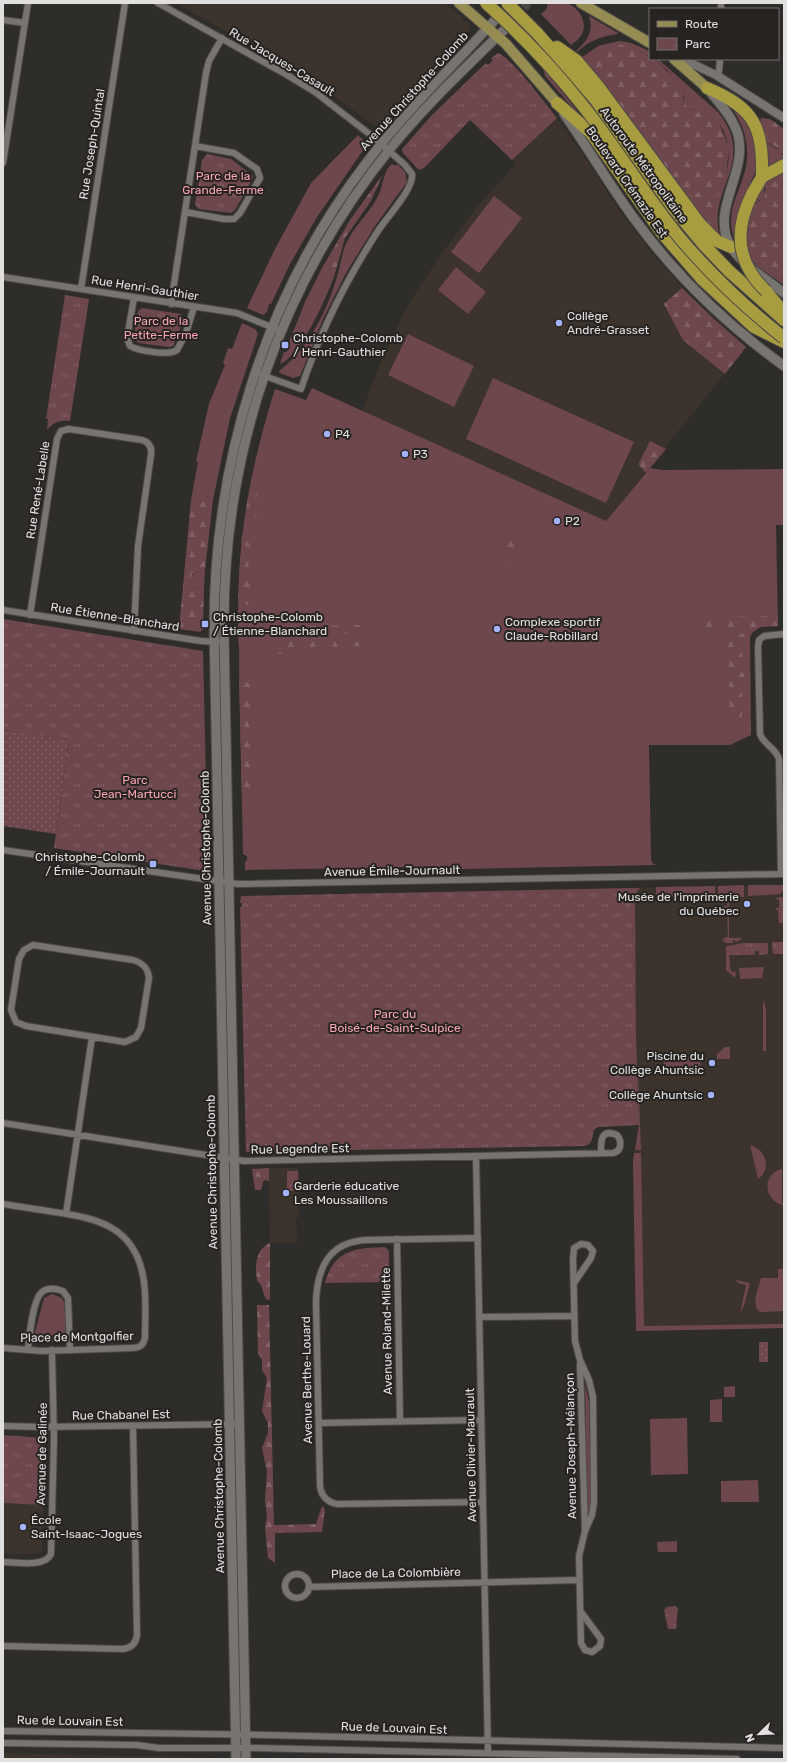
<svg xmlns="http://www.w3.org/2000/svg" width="787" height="1762" font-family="Rubik,sans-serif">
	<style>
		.built { fill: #3c342c }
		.grass { fill: #6e474d }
		.forest { fill: url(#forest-firs) }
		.park { fill: url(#park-tufts) }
		.garden { fill: url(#garden-dots) }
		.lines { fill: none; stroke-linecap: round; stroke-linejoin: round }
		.secondary-tunnel { stroke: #4a4844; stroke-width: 9; stroke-dasharray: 9 4.5; stroke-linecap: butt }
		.minor-casing { stroke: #4d4a47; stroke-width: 8 }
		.tertiary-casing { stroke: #4d4a47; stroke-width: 10 }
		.secondary-casing { stroke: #4d4a47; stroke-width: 11 }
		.primary-casing { stroke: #4d4a47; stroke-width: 12 }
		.motorway-casing { stroke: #4d4a47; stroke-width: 14 }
		.minor { stroke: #787571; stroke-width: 6 }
		.tertiary { stroke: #787571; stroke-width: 8 }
		.secondary { stroke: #787571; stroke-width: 9 }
		.primary { stroke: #958c54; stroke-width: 10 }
		.motorway { stroke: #a89c40; stroke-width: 12 }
		.motorway-bridge-casing { stroke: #4d4a47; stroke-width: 14; stroke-linecap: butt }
		.motorway-bridge { stroke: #a89c40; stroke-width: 12 }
		.poi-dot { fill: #a4b2fc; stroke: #262320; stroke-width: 1.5 }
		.labels { text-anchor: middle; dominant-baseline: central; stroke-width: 4; stroke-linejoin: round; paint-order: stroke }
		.street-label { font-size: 12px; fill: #e2e0de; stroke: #262320 }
		.park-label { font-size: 12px; fill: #f8a4b2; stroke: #262320 }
		.poi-label { font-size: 12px; fill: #e2e0de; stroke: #262320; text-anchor: start }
	</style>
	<defs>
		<pattern id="forest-firs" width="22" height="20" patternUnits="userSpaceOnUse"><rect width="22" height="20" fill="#6e474d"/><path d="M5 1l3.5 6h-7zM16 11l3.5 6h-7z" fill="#826166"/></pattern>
		<pattern id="park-tufts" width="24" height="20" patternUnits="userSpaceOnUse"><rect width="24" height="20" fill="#6e474d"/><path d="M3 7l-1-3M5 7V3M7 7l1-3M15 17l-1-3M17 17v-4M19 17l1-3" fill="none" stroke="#826166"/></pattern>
		<pattern id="garden-dots" width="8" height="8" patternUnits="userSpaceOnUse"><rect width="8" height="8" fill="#6e474d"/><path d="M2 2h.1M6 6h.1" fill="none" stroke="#826166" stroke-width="1.8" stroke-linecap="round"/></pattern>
	</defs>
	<rect width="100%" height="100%" fill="#2f2d29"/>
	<path class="built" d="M176 3H445L463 18 461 20 464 23 466 21 468 23 470 28 468 32 424 80 423 79 420 82 421 84 381 128 379 129 310 79Z
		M557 118 581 152 619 210 650 251 692 298 746 347 606 521 362 411 380 364 401 319 415 294 444 250 478 206 515 165V163L512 160Z
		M784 885V1328L636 1331 633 1161 639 1124 631 888Z
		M269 1168H298L299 1217 296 1218 297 1243H270Z
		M3 1503 43 1505 42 1550 40 1553 36 1554H3Z
		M3 1753 222 1758 224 1759H3Z"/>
	<path class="grass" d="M548 3C554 3 562 2 567 3 579 8 588 22 582 34 580 38 575 42 571 45L541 14 546 10Z
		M589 16 618 33V34C601 36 589 41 577 52L576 51C587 41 594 32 589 16Z
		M619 41C631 42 640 46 650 52V57L640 51 591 69 581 58 598 46Z
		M654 59H658L718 112C758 162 706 190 720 236L711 230C717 221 713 214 715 204 717 195 723 187 725 178 733 152 728 126 706 109 691 112 682 109 684 92L669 72Z
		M543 68 599 138 545 76Z
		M728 104 741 112 754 134 756 170 742 204 737 245C723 216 737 199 745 171 751 148 744 121 728 104Z
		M358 135 365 142 366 146 317 217 290 264 271 304H269L267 312 263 315 247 308 275 249 311 183Z
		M766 142C773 147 784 150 784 161L769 167 766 166Z
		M392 164 396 166 397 164 405 172 407 182 375 226 346 273 323 319 300 376 293 378 280 373 279 371C306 351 325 315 335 283 340 270 341 254 347 242 355 224 371 212 379 194 383 186 384 169 392 164Z
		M784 170V174L764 189 765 196C763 199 760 199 758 201 753 206 752 215 751 222 746 253 758 265 784 281V285C777 280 751 263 748 257 737 237 752 197 766 182 771 176 778 173 784 170Z
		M494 196 522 218 479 273 451 252Z
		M456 267 486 292 468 314 438 290Z
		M322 268 327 274 334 277C326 298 301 356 280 364L284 352H287L288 348 287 347 305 302Z
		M242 323 255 329 258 334 230 418 213 500 207 496 199 500H191L198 462 196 461 209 404 225 365 223 363 228 348 232 349Z
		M408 334 474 366 454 407 388 375Z
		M493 378 634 442 606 503 466 439Z
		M312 388 606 521 650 468 663 470 784 469V525H776L778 626C766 626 756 625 750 637L751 735 730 745H649L651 860 653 864 657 865 417 870 412 867 245 870V862L247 860V856L243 854 239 662C240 652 238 642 238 632 238 609 238 585 240 562 244 503 257 446 275 389L306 400Z
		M205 570 204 587 189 588V581L193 574Z
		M744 885V897L723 898V894L718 895V886Z
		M748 885H784V892H781V894L748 896Z
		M715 886V895L656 897V887Z
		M631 888H640L635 895 636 1048Z
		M784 897V923H779L778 910H776V908H779V900L775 898Z
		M727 900H729V938H741V940L735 942V940H733V943H726L723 941V939L728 936 727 910 723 912V906H727Z
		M726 946H729L730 968 732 972H736L735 978 726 970Z
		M764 967 762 978 740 979 739 968Z
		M764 1001 766 1010V1051H763V1002Z
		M725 1047H730V1059H717V1054Z
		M700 1056 701 1069H668L667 1068H663L664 1061 669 1057Z
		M637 1071H638L641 1150H635L639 1125Z
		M750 1145C766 1149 772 1169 758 1179Z
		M634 1153H641L644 1326 784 1324V1328L636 1331 633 1161Z
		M782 1169V1202L783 1205C764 1201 761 1174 782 1169Z
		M778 1269H784V1311L760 1312C750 1305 759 1288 761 1278H778Z
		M736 1280 750 1283 744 1306 740 1313 746 1285 738 1283Z
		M52 1294 62 1298 65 1304V1338L60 1342H38L34 1336 44 1298Z
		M585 1384 589 1402 591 1500 589 1513H587Z
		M735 1386V1397H724V1387Z
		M722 1399V1422H710V1400Z
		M687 1418 688 1474 651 1475 650 1419Z
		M758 1480 759 1502H721V1481Z
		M677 1541V1552H658L657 1542Z"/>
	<path class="forest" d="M616 44C629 46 639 50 650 57V59L655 60 682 85 684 92 683 99 687 107 691 110 706 109 712 111 717 117 729 148 726 177 715 204V224L711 230 591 69 592 53C599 46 607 45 616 44Z
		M761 118 770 119 784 129V156L776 147 766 142 759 123Z
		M383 174 371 201 345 238 334 277 326 274 322 268 350 220Z
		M784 174V281C760 266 746 255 750 225 751 219 752 212 754 207 757 201 761 200 765 196 764 183 773 178 784 174Z
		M682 288 714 319 746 347 725 374 683 340 664 304Z
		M650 441 666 449 646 473 639 465V463Z
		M257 493 255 560C249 562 247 565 249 571L253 573 251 604 248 605 238 601 240 560V556L251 552 249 547 241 544 242 535 250 533 253 528 251 518 246 510 248 497Z
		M209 496 213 500 205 570 192 574 189 586 191 588 204 587 203 629 200 632 179 629 191 500Z
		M518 539C518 547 519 559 510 563L505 557 504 540Z
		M778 616V626L760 627 753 632 740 629 731 632 702 631 697 628 695 617Z
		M361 625V633L324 634V626Z
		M320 626V634L273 635V627Z
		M738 634H744L745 638 739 649C747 660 742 669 745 681L741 689 743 702 742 716 735 721H732L730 717 728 639 732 635Z
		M375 640V646L303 647 299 654H275L274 644 281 641Z
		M239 679 249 683 254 689 253 699 255 709C243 718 248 717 250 730L252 731 254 801 242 802Z
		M269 1168V1181L265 1180 263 1182 261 1190H255L252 1169Z
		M270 1243V1300L266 1299C262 1293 264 1286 257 1281 255 1267 255 1249 270 1243Z
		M257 1305H269L274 1525 316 1524 322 1506 325 1509 322 1532 275 1533V1563L268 1558 265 1528 267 1516 265 1500 267 1472 262 1448 268 1433V1423L262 1411 267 1378 262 1370V1360L258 1353Z"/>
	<path class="park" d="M498 53C511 57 547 105 557 118L512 160 470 120 424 168 419 170 403 153 402 149 433 114 486 63 488 65 493 60 491 58Z
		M207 154 231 159 253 176 252 180 235 210 231 213 199 209 195 205 202 160Z
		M65 295 89 299 70 421C60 420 53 422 47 430L48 419H46Z
		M142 308 181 314 184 319 173 346 169 347 139 343 135 340 134 336 138 311Z
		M3 619 203 651 208 867 205 871 54 848 69 740 3 730Z
		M631 888 639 1125 598 1127 594 1130C592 1137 593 1144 585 1146L246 1152 240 907H242V903H240L241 896Z
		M784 942V954H773L772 942Z
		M743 943H768V954L759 955V951H755L754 955H729V946Z
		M287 1171H298L299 1191H287Z
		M385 1247 389 1251V1282L325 1283C334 1250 354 1248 385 1247Z
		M3 1435 43 1438 45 1442 43 1505 3 1503Z
		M675 1606 678 1608 676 1629H668L664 1610 667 1607Z"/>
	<path class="garden" d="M3 730 69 740 56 834 3 826Z
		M759 1342H768V1362H759Z"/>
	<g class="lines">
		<path class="secondary-tunnel" d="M506 28 528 3"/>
		<g class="minor-casing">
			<path id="minor" d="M158 3 287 75 315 92 372 136 405 165 412 174C414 188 389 215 380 228 347 278 320 332 301 389L262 375
				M721 9V3
				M3 20 25 23
				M716 75 719 71 720 59
				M3 163 28 3
				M185 212 224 219H234L240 213 260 178 257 169 234 153 195 146
				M3 277 237 313 281 331
				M81 289 125 3
				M134 298 127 338 130 346C139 351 169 356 177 350L186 333 194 307
				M171 304 206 73 209 61 222 38
				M3 610 201 641 217 642
				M30 615 57 439 61 431 69 429 142 440C149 442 152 447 151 455L138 546 134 631
				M3 850 238 884 784 874
				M781 874 779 759C776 748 764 745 760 734L758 647 759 640 764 636 784 634
				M33 945 133 960C143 963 148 968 149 978L141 1028 136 1037 125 1042 26 1026 16 1022 11 1010 19 959 24 950Z
				M3 1123 244 1161 613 1153C622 1151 622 1141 617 1135 600 1128 601 1142 601 1153
				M476 1156 488 1753
				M3 1204C20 1207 37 1209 54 1212 96 1218 134 1226 143 1276 147 1295 145 1317 145 1337 144 1345 140 1348 132 1348L42 1351 3 1348
				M66 1214 92 1037
				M478 1238 366 1240C328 1242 317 1269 316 1302L320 1486C321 1496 328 1503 338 1504L483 1502
				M397 1239 400 1422
				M574 1283 591 1258 593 1251 588 1245 581 1244 574 1248 573 1259 575 1341 580 1360 589 1380 593 1397 594 1502 592 1515 585 1531 579 1556 581 1643 585 1650 592 1652 600 1646 601 1639 581 1612
				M479 1317 574 1316
				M28 1350C29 1338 33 1299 42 1292 48 1287 57 1289 63 1291L68 1298 70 1350
				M580 1364 585 1531
				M319 1423 481 1420
				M3 1426 42 1427 239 1424
				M3 1562C16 1562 45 1568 51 1554L54 1439 52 1350
				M285 1586a12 12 0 1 1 24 0a12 12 0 1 1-24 0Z
				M309 1587 579 1580
				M3 1646 123 1649C131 1648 136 1643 137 1635L133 1426
				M3 1731 266 1735 784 1748
				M3 1743 137 1745 159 1748H255L737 1759"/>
		</g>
		<g class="tertiary-casing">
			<path id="tertiary" d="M682 59 716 75 784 118"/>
		</g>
		<g class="secondary-casing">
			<path id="secondary" d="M708 89C719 103 733 117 738 135 748 174 709 210 731 247 742 265 768 280 784 293
				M564 114C588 148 609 184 633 217 675 275 727 325 784 366
				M236 1759 214 628C214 460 265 295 367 162 406 111 452 67 495 20
				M246 1759 224 634C222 453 279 284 394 144 428 103 467 66 505 29"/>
		</g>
		<g class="primary-casing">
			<path id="primary" d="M459 3 506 44 557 103
				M581 3 650 43
				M674 59 707 88"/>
		</g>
		<g class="motorway-casing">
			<path id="motorway" d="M537 33 595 99 674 209 704 245 729 271 784 320
				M557 47 577 61 598 86 700 224 717 241 731 247
				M707 88C755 108 763 127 762 177
				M557 103 591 133 662 233 702 279 754 327 784 342
				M752 194 762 177 784 165
				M766 291 784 313"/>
		</g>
		<use href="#minor" class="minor"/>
		<use href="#tertiary" class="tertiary"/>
		<use href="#secondary" class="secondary"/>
		<use href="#primary" class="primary"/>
		<use href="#motorway" class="motorway"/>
		<g class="motorway-bridge-casing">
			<path id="motorway-bridge" d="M486 3C522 35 554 69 584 107 617 149 645 195 679 237 710 274 746 308 784 338
				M507 3 537 33
				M752 194C734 230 736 262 766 291"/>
		</g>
		<use href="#motorway-bridge" class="motorway-bridge"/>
	</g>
	<g class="poi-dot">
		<circle cx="559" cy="323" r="4"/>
		<rect x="281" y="341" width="8" height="8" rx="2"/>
		<circle cx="327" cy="434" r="4"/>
		<circle cx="405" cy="454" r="4"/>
		<circle cx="557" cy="521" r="4"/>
		<rect x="201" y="620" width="8" height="8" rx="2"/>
		<circle cx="497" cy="629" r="4"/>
		<rect x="149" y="860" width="8" height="8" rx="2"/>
		<circle cx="747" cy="904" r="4"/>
		<circle cx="712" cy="1063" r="4"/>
		<circle cx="711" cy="1095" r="4"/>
		<circle cx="286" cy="1193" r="4"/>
		<circle cx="23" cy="1527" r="4"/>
	</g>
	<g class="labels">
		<g class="street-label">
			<text transform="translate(282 62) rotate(31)">Rue Jacques-Casault</text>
			<text transform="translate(414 91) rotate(-48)">Avenue Christophe-Colomb</text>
			<text transform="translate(92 144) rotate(-81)">Rue Joseph-Quintal</text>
			<text transform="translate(644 165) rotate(54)">Autoroute Métropolitaine</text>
			<text transform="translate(627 182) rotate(55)">Boulevard Crémazie Est</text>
			<text transform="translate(145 288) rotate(9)">Rue Henri-Gauthier</text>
			<text transform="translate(38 490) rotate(-81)">Rue René-Labelle</text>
			<text transform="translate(115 617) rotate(9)">Rue Étienne-Blanchard</text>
			<text transform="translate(206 848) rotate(-91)">Avenue Christophe-Colomb</text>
			<text transform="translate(392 871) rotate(-1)">Avenue Émile-Journault</text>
			<text transform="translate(300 1149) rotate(-1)">Rue Legendre Est</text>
			<text transform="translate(212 1172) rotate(-91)">Avenue Christophe-Colomb</text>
			<text transform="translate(387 1331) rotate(-91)">Avenue Roland-Milette</text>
			<text transform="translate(77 1337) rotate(-1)">Place de Montgolfier</text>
			<text transform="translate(307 1380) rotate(-91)">Avenue Berthe-Louard</text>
			<text transform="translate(121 1415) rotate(-1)">Rue Chabanel Est</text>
			<text transform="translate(571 1446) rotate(-91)">Avenue Joseph-Mélançon</text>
			<text transform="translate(42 1454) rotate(-89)">Avenue de Galinée</text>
			<text transform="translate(471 1455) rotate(-91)">Avenue Olivier-Maurault</text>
			<text transform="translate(219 1496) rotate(-91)">Avenue Christophe-Colomb</text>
			<text transform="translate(396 1573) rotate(-1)">Place de La Colombière</text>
			<text transform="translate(70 1721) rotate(1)">Rue de Louvain Est</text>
			<text transform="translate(394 1728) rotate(2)">Rue de Louvain Est</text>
		</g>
		<g class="park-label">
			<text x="223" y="176">Parc de la<tspan x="223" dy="14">Grande-Ferme</tspan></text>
			<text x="161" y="321">Parc de la<tspan x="161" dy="14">Petite-Ferme</tspan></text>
			<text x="135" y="780">Parc<tspan x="135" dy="14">Jean-Martucci</tspan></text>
			<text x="395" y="1014">Parc du<tspan x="395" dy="14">Boisé-de-Saint-Sulpice</tspan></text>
		</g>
		<g class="poi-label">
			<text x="567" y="316">Collège<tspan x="567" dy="14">André-Grasset</tspan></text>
			<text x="293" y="338">Christophe-Colomb<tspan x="293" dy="14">/ Henri-Gauthier</tspan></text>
			<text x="335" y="434">P4</text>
			<text x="413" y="454">P3</text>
			<text x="565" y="521">P2</text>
			<text x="213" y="617">Christophe-Colomb<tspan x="213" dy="14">/ Étienne-Blanchard</tspan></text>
			<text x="505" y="622">Complexe sportif<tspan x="505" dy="14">Claude-Robillard</tspan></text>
			<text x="145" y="857" text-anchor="end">Christophe-Colomb<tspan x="145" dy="14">/ Émile-Journault</tspan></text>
			<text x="739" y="897" text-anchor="end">Musée de l'imprimerie<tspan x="739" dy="14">du Québec</tspan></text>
			<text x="704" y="1056" text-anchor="end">Piscine du<tspan x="704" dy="14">Collège Ahuntsic</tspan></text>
			<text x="703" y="1095" text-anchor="end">Collège Ahuntsic</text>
			<text x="294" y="1186">Garderie éducative<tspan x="294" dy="14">Les Moussaillons</tspan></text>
			<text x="31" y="1520">École<tspan x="31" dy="14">Saint-Isaac-Jogues</tspan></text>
		</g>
	</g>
	<rect width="787" height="1762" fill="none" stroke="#e2e0de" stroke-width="8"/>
	<rect x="649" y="8" width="130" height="52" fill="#262320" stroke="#716f6c"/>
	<rect x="657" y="21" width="20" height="6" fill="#958c54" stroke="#716f6c"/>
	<text x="685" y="28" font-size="12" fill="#e2e0de">Route</text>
	<rect x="657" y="38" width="20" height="12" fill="url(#park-tufts)" stroke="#716f6c"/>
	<text x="685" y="48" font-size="12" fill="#e2e0de">Parc</text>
	<g transform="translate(759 1734) rotate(247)" stroke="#262320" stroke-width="3" paint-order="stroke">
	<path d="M0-3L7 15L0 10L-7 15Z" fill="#e2e0de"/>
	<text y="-6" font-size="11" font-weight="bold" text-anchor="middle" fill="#e2e0de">N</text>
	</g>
</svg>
